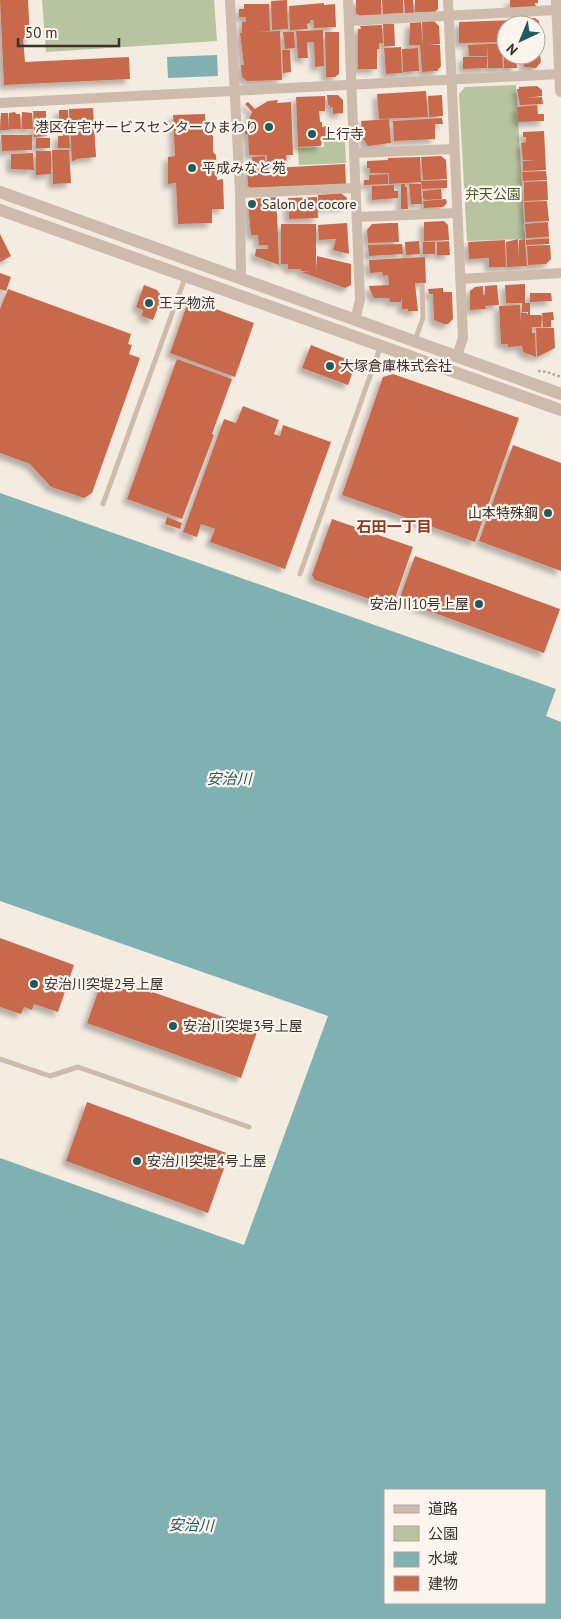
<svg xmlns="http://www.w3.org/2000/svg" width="561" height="1619" font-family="'PT Sans','Noto Sans JP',sans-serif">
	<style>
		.green { fill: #b8c4a0 }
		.water { fill: #7fb0b2; fill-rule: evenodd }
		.building { fill: #c8694b; filter: url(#shadow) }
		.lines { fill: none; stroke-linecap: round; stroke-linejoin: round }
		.path { stroke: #b9a596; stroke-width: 2.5; stroke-dasharray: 2.5 2.5; stroke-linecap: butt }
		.service { stroke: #cdbbac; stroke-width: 5 }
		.minor { stroke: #cdbbac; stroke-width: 10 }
		.tertiary { stroke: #cdbbac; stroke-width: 12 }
		.poi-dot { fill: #1f5a5e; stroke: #fbf5ee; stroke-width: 2 }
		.labels { text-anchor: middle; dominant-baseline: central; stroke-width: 4.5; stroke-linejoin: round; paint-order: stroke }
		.poi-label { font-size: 14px; fill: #3b302b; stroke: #fbf5ee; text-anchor: start }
		.park-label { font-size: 14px; fill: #4a5a2e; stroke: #fbf5ee }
		.neighbourhood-label { font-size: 15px; font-weight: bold; fill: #8c3b22; stroke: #fbf5ee }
		.water-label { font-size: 15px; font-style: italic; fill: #1f5a5e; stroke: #fbf5ee }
	</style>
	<defs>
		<filter id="shadow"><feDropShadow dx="-4.5" dy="4.5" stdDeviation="2.5" flood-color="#0004"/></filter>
	</defs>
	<rect width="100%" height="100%" fill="#f4ebe1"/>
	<path class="green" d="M42 0H214L217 41 46 52Z
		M516 85 525 239 467 241 459 94 465 87Z
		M345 139 346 163 299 165 298 148 324 147V140Z"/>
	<path class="water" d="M217 55 218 76 168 78 167 57Z
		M0 493 556 689 546 716 561 722V1619H0V1158L244 1245 328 1016 0 901ZM385 1490H545V1603H385Z"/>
	<path class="building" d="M0 0H28L30 39H23L25 62 129 57 130 79 4 85Z
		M287 0 288 29 272 30 271 1Z
		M356 0H381V15L360 16 356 13Z
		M382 0H403V13L383 14Z
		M404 0H413L414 13H405Z
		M415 0H438V9L435 12H415Z
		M510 0H538V3H535L536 7 510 8Z
		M324 3V5L335 4 336 27 314 28V20H310V23L307 24 308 29 290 30 289 6Z
		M244 4H269L270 31 256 32 280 31 282 80 247 81 242 77 241 65H244L240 33H242V22H246V17H239V9H244Z
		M515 18H535L539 21 541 46H536V25H515Z
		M514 20 515 25H506V42L459 43V22Z
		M422 21H434L439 26 440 44H427L440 45 441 66 437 71 422 72 420 45H409L410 23 421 22 423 48Z
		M383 24H394L395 46H384Z
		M382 25 383 43H379V49H377V69H358V29H361L360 26Z
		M323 30 324 66 315 67 314 42H307L308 58H298L296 31Z
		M283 32H294L295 48 285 49Z
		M325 32H339V74L335 77H326Z
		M503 43H506V55H516L517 68H504Z
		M487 44V56H469L468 45Z
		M487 44H502L503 68H488Z
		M401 47 402 73 386 74 384 48Z
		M418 48 419 71 403 72 402 49Z
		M282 50H290L291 72 283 73Z
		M540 56 541 62 536 68 524 67 523 57Z
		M463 57H487V68L463 69Z
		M537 86 542 90V96L526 98 542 97 543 104 520 105 517 89H519V87Z
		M426 91 428 117 379 119 377 94Z
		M327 95H338L343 100V113L333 114V107L330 108V105H328Z
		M442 95 443 116 429 117 428 96Z
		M325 96V111H319L320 122H322V127L326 126V139H322L321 146 298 147 296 97Z
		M278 100 277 103 291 102 293 155H286L287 163 267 164V155H249L248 134H245V129L252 112 245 104 248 102 255 109 268 101Z
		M537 105 538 114H544V121L518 122 517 107Z
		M93 108 96 157 76 159V160L72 161 69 109Z
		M59 110H68V127H59Z
		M33 111H46V122H34Z
		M15 112 16 114H20L21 129H9V113Z
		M22 112 32 113 33 129H22Z
		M1 113H8L9 130H0Z
		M205 114 206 129 213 136V152L216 155 217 180 223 179 224 209H212V223L178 224 176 183 168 184V157L175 156 173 115Z
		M442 118 443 124H435V139L394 141 393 121Z
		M389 119 391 143 368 146 363 139 361 121Z
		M47 124V136L34 137V125Z
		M544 131 546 170 523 171V161L536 160H523L521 143 526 142V137H523V132Z
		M63 134H69L70 148H58V136H63Z
		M1 135H32V150L2 151Z
		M36 138H50V148H36Z
		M52 150H69L71 183 53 184Z
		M36 151H51V174L36 175Z
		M33 153 34 170 11 169V154Z
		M265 156V163L253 164 252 157Z
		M441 156 446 160 447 179 423 180 421 157Z
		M420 157 421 182 389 184V173H370V168H367V161L388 160V158Z
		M345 164 346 184 250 188 248 186 247 169 268 168V170H273V168Z
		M546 171 547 180 523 181 522 172Z
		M388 174V184L364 185V180H369V175Z
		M447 180V188L422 189 421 181Z
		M547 181 548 200 524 201V182Z
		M401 184H405V187H407L408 209H401Z
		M409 184H421L422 204H411Z
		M394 185V191H398V198L372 200V186Z
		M441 189 442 199 425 200 423 198V191Z
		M341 193 347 198V206L319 208 318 195Z
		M276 197 278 235 279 265 255 256 256 249H268V245H259L258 235H251L248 203 252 199Z
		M317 197 318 218 289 219 288 198Z
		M446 199 447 203 443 207 424 208 423 201Z
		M547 201 549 221 525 222 524 202Z
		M444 221 448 225 449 240 424 241V222Z
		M548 222 549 237 526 238 525 224Z
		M347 223 349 254 333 250 336 239 319 240 318 225Z
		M390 223H398L399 242 368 243 367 230 372 224Z
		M281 224H316V272L317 256 351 264V285L345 288 301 272 310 271H301V269H288V264H281Z
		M0 234 11 256 0 262Z
		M549 238V244L526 245V240Z
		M518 239 519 259V240L525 239 527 266 507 267 506 242Z
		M505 240 506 267H489V258L469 259 468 242Z
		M419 241 420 254 406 255 405 242Z
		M449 241 450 255H437V242Z
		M423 242H435V254H423Z
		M402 244 403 254 369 256 368 245Z
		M550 245 551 259 546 264 528 265 527 246Z
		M425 257 426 283H415L418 311H408V309H402V297L401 302H390L389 298H374L370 290 369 286 389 285 388 275 383 276 382 272 370 273 369 260Z
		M0 273 11 277 6 291 0 289Z
		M525 284V303H530V315H541L542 317 541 327H532V333H535L536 357 523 352 522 346 508 347V344H501L499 306 520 305 521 324V313H527L528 315V312H522V303H506L505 285Z
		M144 285 157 290 162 297 153 320 142 316 143 310 136 307Z
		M497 285 499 305 485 306 486 309 470 310V291L475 287 483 286V295H485V286Z
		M443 288V292H452L453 319 448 324H444L434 320 433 294H429L428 289Z
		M8 289 131 334 128 344 132 345 129 354 140 358 92 493 84 498 51 487 30 464 0 453V309Z
		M530 293H551L552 301 530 302Z
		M194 301 254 323 235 377 170 353 187 305Z
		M553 312 554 320H551V327H543L542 313Z
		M536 328H554L555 348 537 357Z
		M311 345 356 363 348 385 302 368Z
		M177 359 232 379 212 434 214 435 182 519 127 499Z
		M393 374 519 418 475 542 342 495 383 377Z
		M243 406 279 420 274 434 280 436 283 425 331 442 285 569 210 542 215 529 201 524 197 537 183 532 224 419 236 423Z
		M513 445 561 463V571L479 541Z
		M167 517 182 523 180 529 165 524Z
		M332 519 413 547 392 607 315 580 312 575Z
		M415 556 560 609 544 653 399 600Z
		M0 938 74 965 58 1012 34 1004 32 1010 24 1007 21 1014 0 1007Z
		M104 975 258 1029 241 1078 87 1023Z
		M87 1102 229 1154 208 1213 66 1161Z"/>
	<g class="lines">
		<path class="path" d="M538 371 547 372 561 377"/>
		<path class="service" d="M415 340 423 318 422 285
			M103 504 185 278
			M300 574 381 345
			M0 1059 50 1076 78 1067 249 1127"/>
		<path class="minor" d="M230 0 240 193 241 279
			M348 0 360 300 355 320
			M448 0 463 338 457 356
			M349 21 557 10
			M0 103 560 74
			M354 153 454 149
			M240 193 356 188
			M357 217 457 213
			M460 279 561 273"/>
		<path class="tertiary" d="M557 0 561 91
			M0 192 561 394
			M0 210 561 410"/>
	</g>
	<g class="poi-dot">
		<circle cx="269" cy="127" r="5"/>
		<circle cx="312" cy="134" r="5"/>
		<circle cx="192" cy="168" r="5"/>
		<circle cx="252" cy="204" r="5"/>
		<circle cx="149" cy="303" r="5"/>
		<circle cx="330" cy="366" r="5"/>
		<circle cx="548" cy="513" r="5"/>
		<circle cx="479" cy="604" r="5"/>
		<circle cx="34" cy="984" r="5"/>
		<circle cx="173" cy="1026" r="5"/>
		<circle cx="137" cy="1161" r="5"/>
	</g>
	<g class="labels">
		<g class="poi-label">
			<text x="259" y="127" text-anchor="end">港区在宅サービスセンターひまわり</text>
			<text x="322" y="134">上行寺</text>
			<text x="202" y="168">平成みなと苑</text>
			<text x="262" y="204">Salon de cocore</text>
			<text x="159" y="303">王子物流</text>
			<text x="340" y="366">大塚倉庫株式会社</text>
			<text x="538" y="513" text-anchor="end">山本特殊鋼</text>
			<text x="469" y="604" text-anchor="end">安治川10号上屋</text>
			<text x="44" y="984">安治川突堤2号上屋</text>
			<text x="183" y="1026">安治川突堤3号上屋</text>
			<text x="147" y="1161">安治川突堤4号上屋</text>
		</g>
		<g class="park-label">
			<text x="493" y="194">弁天公園</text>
		</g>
		<g class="neighbourhood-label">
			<text x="394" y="526">石田一丁目</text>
		</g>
		<g class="water-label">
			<text x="229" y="778">安治川</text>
			<text transform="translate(191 1525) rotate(1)">安治川</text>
		</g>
	</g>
	<rect x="384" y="1489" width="162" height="115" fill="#fbf5ee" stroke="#aea6a0"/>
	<rect x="394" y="1505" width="25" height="8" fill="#cdbbac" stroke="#aea6a0"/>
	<text x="428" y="1514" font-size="15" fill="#3b302b">道路</text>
	<rect x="394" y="1526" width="25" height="15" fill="#b8c4a0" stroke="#aea6a0"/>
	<text x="428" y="1539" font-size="15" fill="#3b302b">公園</text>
	<rect x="394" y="1552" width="25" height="15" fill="#7fb0b2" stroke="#aea6a0"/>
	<text x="428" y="1564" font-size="15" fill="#3b302b">水域</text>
	<rect x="394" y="1576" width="25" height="15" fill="#c8694b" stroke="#aea6a0"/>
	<text x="428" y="1589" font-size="15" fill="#3b302b">建物</text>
	<g transform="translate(521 40) rotate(224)"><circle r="24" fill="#fbf5ee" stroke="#aea6a0"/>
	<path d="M0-4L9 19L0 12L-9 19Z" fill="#1f5a5e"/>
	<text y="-8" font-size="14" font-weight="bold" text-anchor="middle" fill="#3b302b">N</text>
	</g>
	<path d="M18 38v8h101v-8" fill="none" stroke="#3b302b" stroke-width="2.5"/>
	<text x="25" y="38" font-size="15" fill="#3b302b" stroke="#fbf5ee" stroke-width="4" paint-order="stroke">50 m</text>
</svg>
